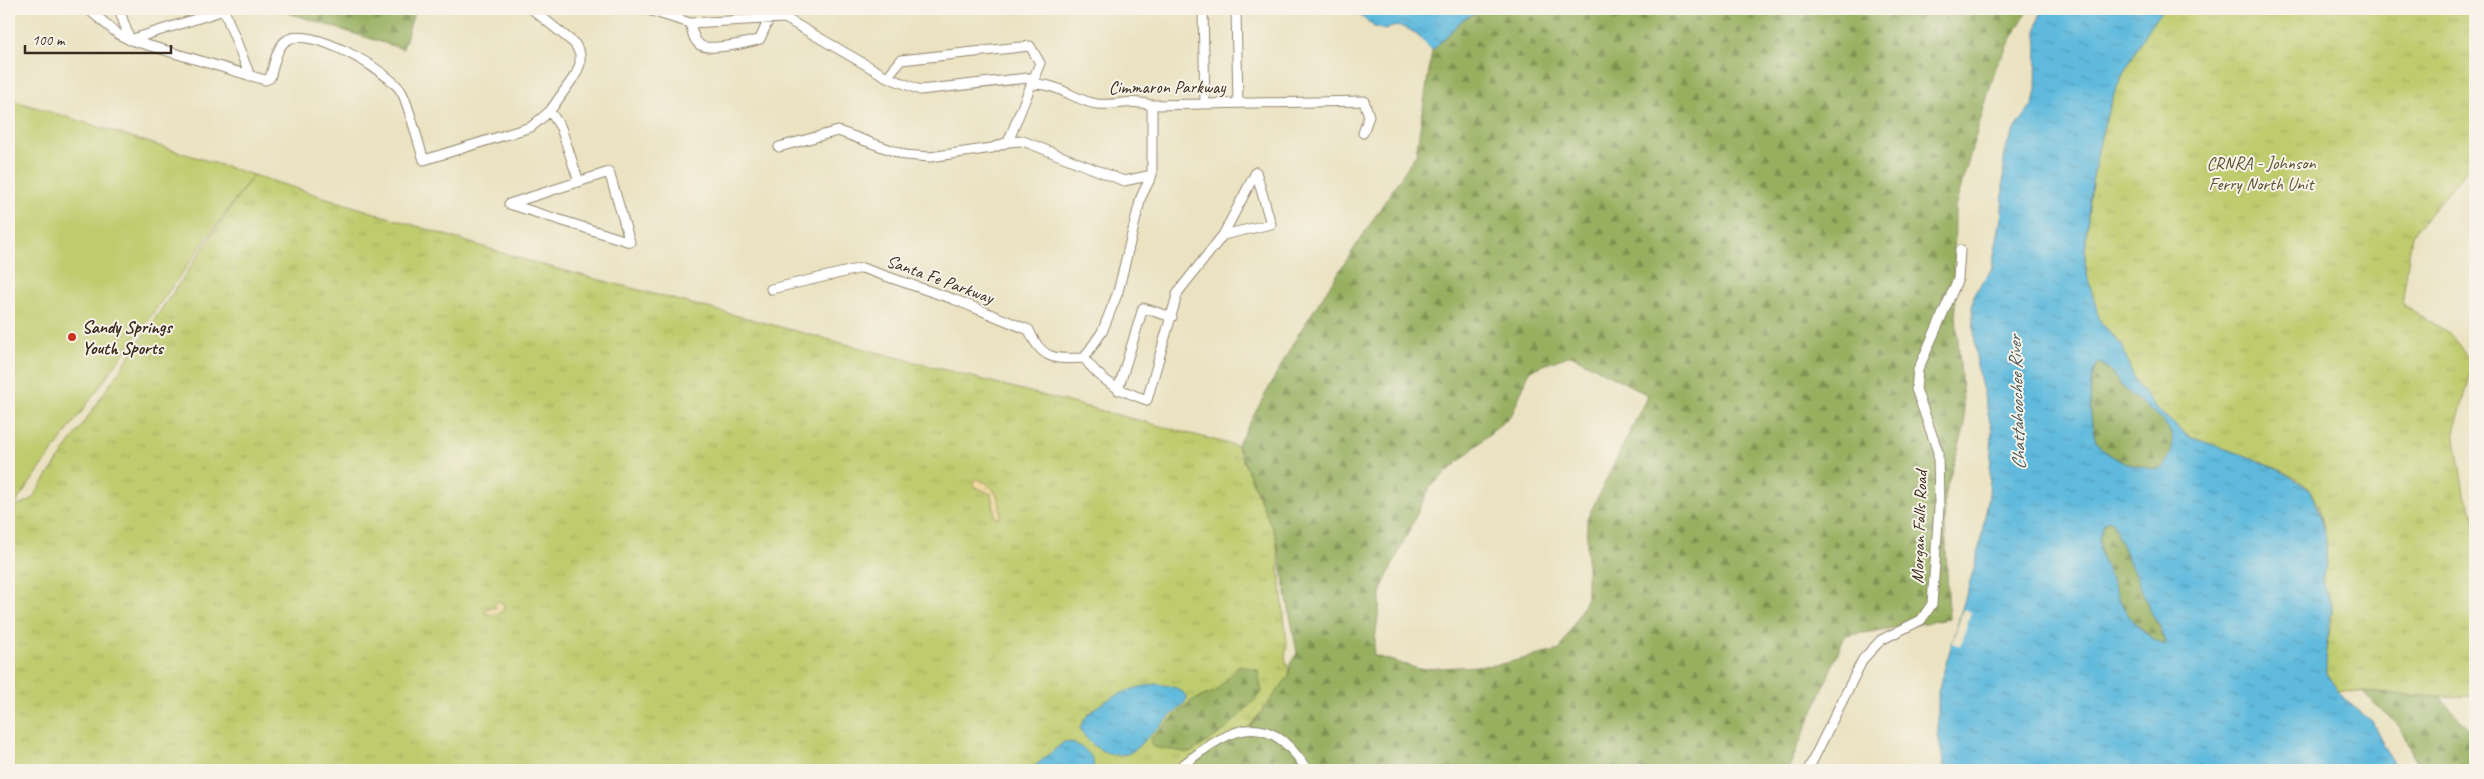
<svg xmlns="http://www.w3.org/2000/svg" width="2484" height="779" font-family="Caveat,sans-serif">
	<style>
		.grass { fill: url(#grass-tufts); stroke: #7d7b46 }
		.forest { fill: url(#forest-firs); stroke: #696d40; fill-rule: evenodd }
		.sand { fill: url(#sand-dots); stroke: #94825e }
		.pitch { fill: #bfcc6e; stroke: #7d7b46 }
		.water { fill: url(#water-ripples); stroke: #4d727e; fill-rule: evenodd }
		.pier { fill: #ebe2c1 }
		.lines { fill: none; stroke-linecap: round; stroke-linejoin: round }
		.minor-casing { stroke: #938670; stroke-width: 11 }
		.minor { stroke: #fff; stroke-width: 9 }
		.poi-dot { fill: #c8321e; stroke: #f7f3e8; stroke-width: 2 }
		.labels { text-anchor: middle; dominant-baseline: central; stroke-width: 4; stroke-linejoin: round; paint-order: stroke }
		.street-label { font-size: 18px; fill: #3b2a1e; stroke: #f7f3e8 }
		.park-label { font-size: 18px; fill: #5c5232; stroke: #f7f3e8 }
		.poi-label { font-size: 18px; font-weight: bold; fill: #3b2a1e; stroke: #f7f3e8; text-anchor: start }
		.water-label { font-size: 19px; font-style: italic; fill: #465557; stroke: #f7f3e8 }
	</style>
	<defs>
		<pattern id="grass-tufts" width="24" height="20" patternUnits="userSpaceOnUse" patternTransform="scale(1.25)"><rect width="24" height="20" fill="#bfcc6e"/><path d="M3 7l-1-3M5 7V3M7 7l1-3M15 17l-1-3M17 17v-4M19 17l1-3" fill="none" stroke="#a5af5f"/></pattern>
		<pattern id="forest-firs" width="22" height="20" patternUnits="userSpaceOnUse" patternTransform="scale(1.25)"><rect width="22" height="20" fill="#97b061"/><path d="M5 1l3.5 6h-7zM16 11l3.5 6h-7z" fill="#7c8f4f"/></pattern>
		<pattern id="sand-dots" width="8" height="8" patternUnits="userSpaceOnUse" patternTransform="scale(1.25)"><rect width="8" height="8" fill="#eeda9e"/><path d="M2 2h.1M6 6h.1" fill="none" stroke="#cdbb88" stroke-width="1.8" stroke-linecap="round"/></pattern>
		<pattern id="water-ripples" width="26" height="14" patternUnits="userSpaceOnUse" patternTransform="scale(1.25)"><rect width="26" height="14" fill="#5fbadd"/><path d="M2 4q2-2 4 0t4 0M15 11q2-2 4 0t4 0" fill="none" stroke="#5097b3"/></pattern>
	</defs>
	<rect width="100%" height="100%" fill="#f7f3e8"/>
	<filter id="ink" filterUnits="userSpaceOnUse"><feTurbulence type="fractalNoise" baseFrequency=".02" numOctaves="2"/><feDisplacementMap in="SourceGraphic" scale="10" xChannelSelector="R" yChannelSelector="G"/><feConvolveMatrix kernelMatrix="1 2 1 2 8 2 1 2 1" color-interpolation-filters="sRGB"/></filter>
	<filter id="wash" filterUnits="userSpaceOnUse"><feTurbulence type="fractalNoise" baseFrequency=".0096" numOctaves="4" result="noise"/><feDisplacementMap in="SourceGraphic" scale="20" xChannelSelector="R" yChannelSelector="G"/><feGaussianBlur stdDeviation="1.12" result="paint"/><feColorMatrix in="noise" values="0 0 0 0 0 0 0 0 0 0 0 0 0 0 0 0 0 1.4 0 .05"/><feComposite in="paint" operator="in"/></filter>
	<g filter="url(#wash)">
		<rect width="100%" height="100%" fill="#ebe2c1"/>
		<path class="grass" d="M2162 9H2475V160L2412 235 2402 304 2449 333 2474 364 2454 432 2464 493 2475 518V696L2440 697 2339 691C2336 686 2331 682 2328 676 2319 654 2334 630 2332 608 2331 598 2324 589 2323 579 2322 573 2326 567 2326 561 2327 539 2323 510 2310 491 2293 467 2228 453 2200 442 2176 432 2142 398 2131 374 2127 365 2126 353 2121 345 2116 336 2107 331 2101 322 2091 307 2086 275 2085 257 2087 205 2097 132 2118 85 2130 58 2146 33 2162 9Z
			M253 175 535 263 1237 446 1276 537 1287 644 1285 657 1290 676 1248 729 1172 770H9V509L31 500Z"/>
		<path class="forest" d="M276 9H415L403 49Z
			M1483 9H1794L1811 12 1821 9H2028L1996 67 1955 207 1954 291 1965 426 1944 496 1949 619 1845 636 1788 770H1172L1248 729 1289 676 1290 664 1297 653 1276 537 1237 446 1299 333 1416 154 1432 51 1462 20ZM1571 355 1648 395 1587 519V598L1560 650 1497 665 1419 669 1373 655 1382 587 1430 487 1512 414 1530 370Z
			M2099 363C2110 369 2115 379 2124 388 2147 414 2195 427 2162 470 2141 469 2112 462 2098 444 2089 433 2086 371 2099 363Z
			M2109 520 2112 522 2165 641 2162 645C2148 636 2135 626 2126 611 2114 593 2085 536 2109 520Z
			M1239 665 1258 670 1262 693 1225 730 1190 753 1153 747 1150 739 1191 701 1216 691Z
			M2362 692 2440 697 2475 736V770H2420L2399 726Z"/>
		<path class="sand" d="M975 479C994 481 1003 502 1000 518L996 519 991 494 974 486 973 483Z
			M498 601 504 604V610L494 616 485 613 488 608H495V604Z"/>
		<path class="pitch" d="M9 99 253 175 19 498 9 527Z"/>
		<path class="water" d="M1352 9H1483L1462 20 1432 51C1419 36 1405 19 1385 30L1374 27Z
			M2041 9H2162C2146 33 2130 58 2118 85 2097 132 2087 205 2085 257L2086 271 2100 321 2123 347 2132 375 2139 387 2158 410 2187 436 2252 458 2287 474 2310 490 2320 516 2326 541V564L2322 579 2332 608 2325 657 2327 673 2345 700 2372 721 2396 770H1946L1944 766 1938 734V691L1978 554 1989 494 1992 430 1977 366 1972 308 1974 294 1991 270 1994 256 2002 212 2004 159 2007 145 2013 132 2033 104 2036 90 2037 28ZM2099 363C2111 369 2115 379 2124 388 2147 414 2195 427 2161 469 2141 469 2112 462 2098 444 2089 433 2086 371 2099 363ZM2109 520 2112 522 2152 614 2162 630 2165 644 2162 645 2141 630 2126 612 2119 598 2100 553 2099 539 2104 523Z
			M1157 684C1168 686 1181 686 1187 698L1184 704 1133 751C1115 763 1087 746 1080 728 1088 703 1133 686 1157 684Z
			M1064 742C1077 741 1098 755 1093 770H1030Z"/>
		<path class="pier" d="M1963 609 1971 612 1961 646 1952 643Z"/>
	</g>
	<g filter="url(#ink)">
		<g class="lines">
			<g class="minor-casing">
				<path id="minor" d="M88 9 118 34 130 40 265 80 270 78C274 66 276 47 287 40 311 26 387 70 401 91 409 104 418 144 424 160L531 127 550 111 576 74 580 64V54L575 44 532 9
					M119 9 130 40 224 10 250 76
					M645 9 690 23 785 18 887 77 901 60 1030 46 1040 63 1008 142
					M1203 9 1205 104
					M1236 9 1238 103
					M690 23C692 30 693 40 700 45 710 51 749 43 760 39L769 19
					M887 77 920 90 1036 77
					M1033 84C1061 84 1075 101 1097 104 1116 106 1130 99 1152 105L1364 101 1369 116 1363 133
					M550 111 561 128 579 182
					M779 147 838 131 905 155 930 157 992 148 1008 142 1023 141 1124 181 1152 175
					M509 204 609 172 630 242
					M509 204 630 242
					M1223 235 1271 224 1256 172
					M771 289 862 268 953 299 1029 330C1041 359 1054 360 1084 358 1103 383 1118 390 1147 400L1178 292 1223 235 1256 172
					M1084 358 1102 332 1118 292 1141 197 1152 175V105
					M1118 390 1143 308 1172 317
					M1176 770C1226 732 1264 702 1307 770
					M1808 770 1863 659 1881 640 1921 620 1932 604 1939 508 1938 452 1916 389 1918 370 1958 279 1960 250"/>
			</g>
			<use href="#minor" class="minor"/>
		</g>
	</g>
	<circle class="poi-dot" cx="72" cy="337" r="5"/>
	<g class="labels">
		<g class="street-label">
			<text x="1167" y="87">Cimmaron Parkway</text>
			<text transform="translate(940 279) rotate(20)">Santa Fe Parkway</text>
			<text transform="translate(1919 527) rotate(-88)">Morgan Falls Road</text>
		</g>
		<g class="park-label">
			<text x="2261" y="163">CRNRA - Johnson<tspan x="2261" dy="21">Ferry North Unit</tspan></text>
		</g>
		<g class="poi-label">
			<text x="82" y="327">Sandy Springs<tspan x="82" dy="21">Youth Sports</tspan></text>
		</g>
		<g class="water-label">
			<text transform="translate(2017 403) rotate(-92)">Chattahoochee River</text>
		</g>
	</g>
	<rect width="2484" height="779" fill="none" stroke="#f7f3e8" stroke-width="30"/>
	<path d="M25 45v8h146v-8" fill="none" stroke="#3b2a1e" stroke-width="2.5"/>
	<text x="32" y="45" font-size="15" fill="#3b2a1e" stroke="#f7f3e8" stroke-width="4" paint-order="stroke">100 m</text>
</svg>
